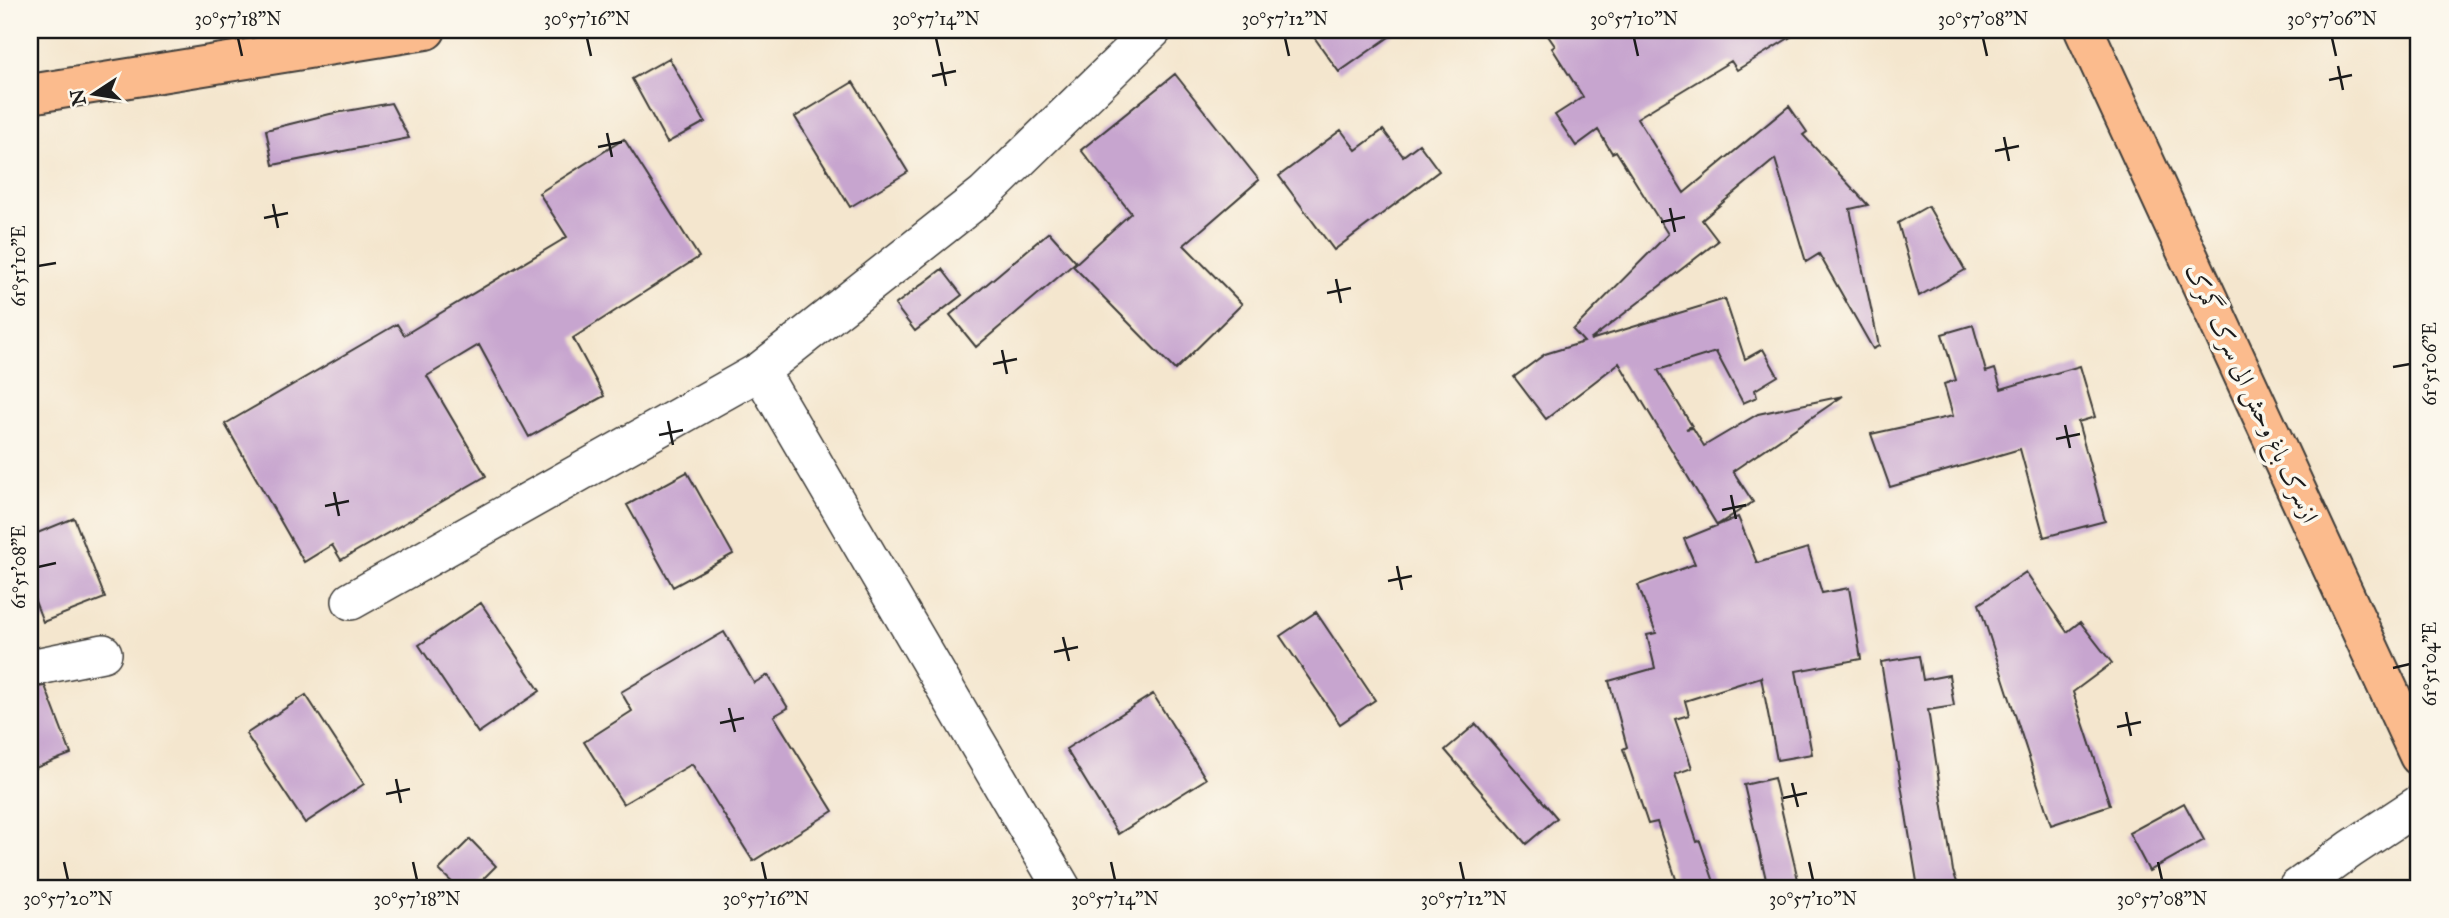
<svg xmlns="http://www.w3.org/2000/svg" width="2449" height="918" font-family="'IM FELL Great Primer',Amiri,serif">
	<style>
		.building { fill: #c7a5cf }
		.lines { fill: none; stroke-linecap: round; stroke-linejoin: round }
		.minor-casing { stroke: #3c3a37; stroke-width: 40 }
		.major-casing { stroke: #3c3a37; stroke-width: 42 }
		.minor { stroke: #fff; stroke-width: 37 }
		.major { stroke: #fbbb8d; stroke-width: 38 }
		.ticks { fill: none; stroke: #1c1c1c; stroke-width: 2.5 }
		.labels { text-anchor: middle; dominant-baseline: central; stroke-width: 7; stroke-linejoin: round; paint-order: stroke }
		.street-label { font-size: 24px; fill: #1c1c1c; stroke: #fbf7ec }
		.neatline { fill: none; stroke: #1c1c1c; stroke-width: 2.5 }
		.ticks-label { font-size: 18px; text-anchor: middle; fill: #1c1c1c }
	</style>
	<rect width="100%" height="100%" fill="#fbf7ec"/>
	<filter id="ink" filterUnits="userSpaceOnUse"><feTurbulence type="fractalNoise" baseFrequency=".0143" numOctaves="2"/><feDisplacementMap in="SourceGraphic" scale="14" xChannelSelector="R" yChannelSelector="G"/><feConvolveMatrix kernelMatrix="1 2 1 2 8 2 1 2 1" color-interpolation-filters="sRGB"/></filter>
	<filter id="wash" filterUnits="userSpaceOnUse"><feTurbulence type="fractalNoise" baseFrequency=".00686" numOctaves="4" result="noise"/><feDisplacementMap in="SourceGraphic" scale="28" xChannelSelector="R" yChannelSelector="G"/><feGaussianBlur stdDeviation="1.57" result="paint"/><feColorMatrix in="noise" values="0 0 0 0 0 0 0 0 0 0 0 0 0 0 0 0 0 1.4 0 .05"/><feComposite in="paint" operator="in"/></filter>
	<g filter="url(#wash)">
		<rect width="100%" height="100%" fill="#f4e6ce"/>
		<g id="blocks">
			<path class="building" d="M1309 30H1399L1339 72Z
				M1544 30H1802L1737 70 1731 61 1637 118 1684 193 1789 106 1807 132 1803 135 1868 205 1850 209 1879 346 1873 349 1819 254 1806 262 1775 159 1702 220 1718 241 1590 340 1725 299 1745 359 1763 349 1778 376 1755 390 1757 397 1743 403 1716 352 1658 370 1692 426 1686 429 1693 428 1704 446 1758 414 1843 396 1733 471 1753 502 1717 525 1619 363 1546 419 1514 377 1545 354 1584 342 1573 330 1668 234 1616 151 1612 153 1598 130 1576 146 1555 115 1583 97 1552 48 1555 46Z
				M669 58 705 122 667 143 632 79Z
				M1175 74 1259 180 1184 245 1242 304 1175 370 1073 266 1131 213 1081 150Z
				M853 82 908 172 850 207 795 117Z
				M391 103 409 138 273 165 266 130 330 114Z
				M1341 130 1356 150 1383 130 1403 156 1419 144 1439 171 1334 250 1279 176Z
				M624 139 699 257 573 338 604 396 529 437 479 345 427 376 486 476 341 560 332 545 304 562 225 424 397 324 404 335 567 237 539 193Z
				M1928 206 1965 270 1919 296 1898 223Z
				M1049 232 1076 262 976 347 950 315Z
				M942 269 962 295 915 331 895 305Z
				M1973 325 1986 372 1995 369 2001 389 2080 366 2095 417 2078 422 2105 521 2044 537 2020 449 1890 487 1871 434 1953 416 1944 384 1956 380 1942 334Z
				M687 472 733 554 673 587 627 505Z
				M1738 517 1757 563 1808 548 1822 593 1849 588 1861 659 1796 671 1812 754 1777 760 1761 677 1685 701 1689 715 1675 719 1692 768 1675 774 1697 842 1700 841 1716 888H1679L1657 822 1648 824 1623 749 1627 747 1609 681 1655 668 1647 635 1656 633 1638 585 1695 564 1684 539Z
				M74 518 105 598 43 622 30 588V536Z
				M2026 572 2067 632 2080 622 2112 663 2073 692 2110 805 2051 825 1979 604Z
				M481 603 540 691 478 733 419 645Z
				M1316 612 1375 700 1340 724 1280 636Z
				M724 632 754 683 768 675 788 708 774 716 833 811 753 861 692 764 623 804 584 742 632 711 621 692Z
				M1919 656 1923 680 1949 675 1954 706 1928 710 1953 871 1959 888H1918L1881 662Z
				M45 686 71 754 30 770V688Z
				M1153 694 1206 779 1118 834 1066 749Z
				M306 695 364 784 305 823 246 734Z
				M1476 724 1557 818 1526 844 1445 750Z
				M1774 778 1800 888H1768L1744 785Z
				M2184 803 2204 840 2149 871 2129 833Z
				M470 839 496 866 474 888H458L439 870Z"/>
		</g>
	</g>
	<g filter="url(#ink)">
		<use href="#blocks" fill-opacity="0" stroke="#3c3a37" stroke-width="2"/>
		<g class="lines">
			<g class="minor-casing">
				<path id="minor" d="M760 371 1062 888
					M351 601 760 371 984 194 1153 30
					M30 668 103 653
					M2297 888 2351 849 2419 804"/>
			</g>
			<g class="major-casing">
				<path id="major" d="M2084 30 2419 756
					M30 94 426 30"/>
			</g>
			<use href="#minor" class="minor"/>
			<use href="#major" class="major"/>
		</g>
	</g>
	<path class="ticks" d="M238 38 242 56M587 38 591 56M936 38 940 56M1285 38 1289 56M1634 38 1638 56M1983 38 1987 56M2332 38 2336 56M941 62 946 86M2338 66 2343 90M932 76 956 71M2329 80 2352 75M607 133 612 157M2004 137 2009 161M598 147 622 142M1995 151 2019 146M273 204 278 228M1670 208 1675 232M264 218 288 213M1661 222 1685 217M38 266 56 263M1336 279 1341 303M1327 293 1351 288M1002 350 1007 374M993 364 1017 359M2393 367 2410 364M668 421 673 445M2065 425 2070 448M659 435 683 430M2056 439 2080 434M334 492 339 516M1731 495 1736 519M325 506 349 501M1722 510 1746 505M1397 566 1402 590M38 567 56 563M1388 581 1412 576M1063 637 1069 661M1054 652 1078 647M2393 668 2410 664M729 708 735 732M2126 712 2131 736M720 723 744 718M2117 727 2141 722M396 779 401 803M1792 783 1798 807M386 794 410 789M1783 798 1807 793M64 862 68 880M413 862 417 880M762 862 766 880M1111 862 1115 880M1460 862 1464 880M1809 862 1813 880M2158 862 2162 880"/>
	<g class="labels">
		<g class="street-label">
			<text transform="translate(2252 393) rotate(65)">ازسرک باغ وحش الی سرک گمرک</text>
		</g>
	</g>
	<rect width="2449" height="918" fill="none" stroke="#fbf7ec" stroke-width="77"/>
	<g transform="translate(94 94) rotate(258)" stroke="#fbf7ec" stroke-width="5" paint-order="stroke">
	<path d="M0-5L12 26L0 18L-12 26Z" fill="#1c1c1c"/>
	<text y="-10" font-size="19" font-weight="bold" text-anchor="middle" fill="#1c1c1c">N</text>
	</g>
	<rect x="38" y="38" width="2372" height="842" class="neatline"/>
	<g class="ticks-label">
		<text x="238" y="25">30°57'18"N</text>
		<text x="587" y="25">30°57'16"N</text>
		<text x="936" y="25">30°57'14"N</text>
		<text x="1285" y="25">30°57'12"N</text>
		<text x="1634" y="25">30°57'10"N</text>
		<text x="1983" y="25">30°57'08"N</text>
		<text x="2332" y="25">30°57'06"N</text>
		<text transform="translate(19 266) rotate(-90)" y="6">61°51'10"E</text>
		<text transform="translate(2430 364) rotate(-90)" y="6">61°51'06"E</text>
		<text transform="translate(19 567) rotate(-90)" y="6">61°51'08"E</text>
		<text transform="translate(2430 664) rotate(-90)" y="6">61°51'04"E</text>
		<text x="68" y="905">30°57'20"N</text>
		<text x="417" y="905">30°57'18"N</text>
		<text x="766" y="905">30°57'16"N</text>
		<text x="1115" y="905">30°57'14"N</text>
		<text x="1464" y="905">30°57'12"N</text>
		<text x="1813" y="905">30°57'10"N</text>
		<text x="2162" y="905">30°57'08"N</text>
	</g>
</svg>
